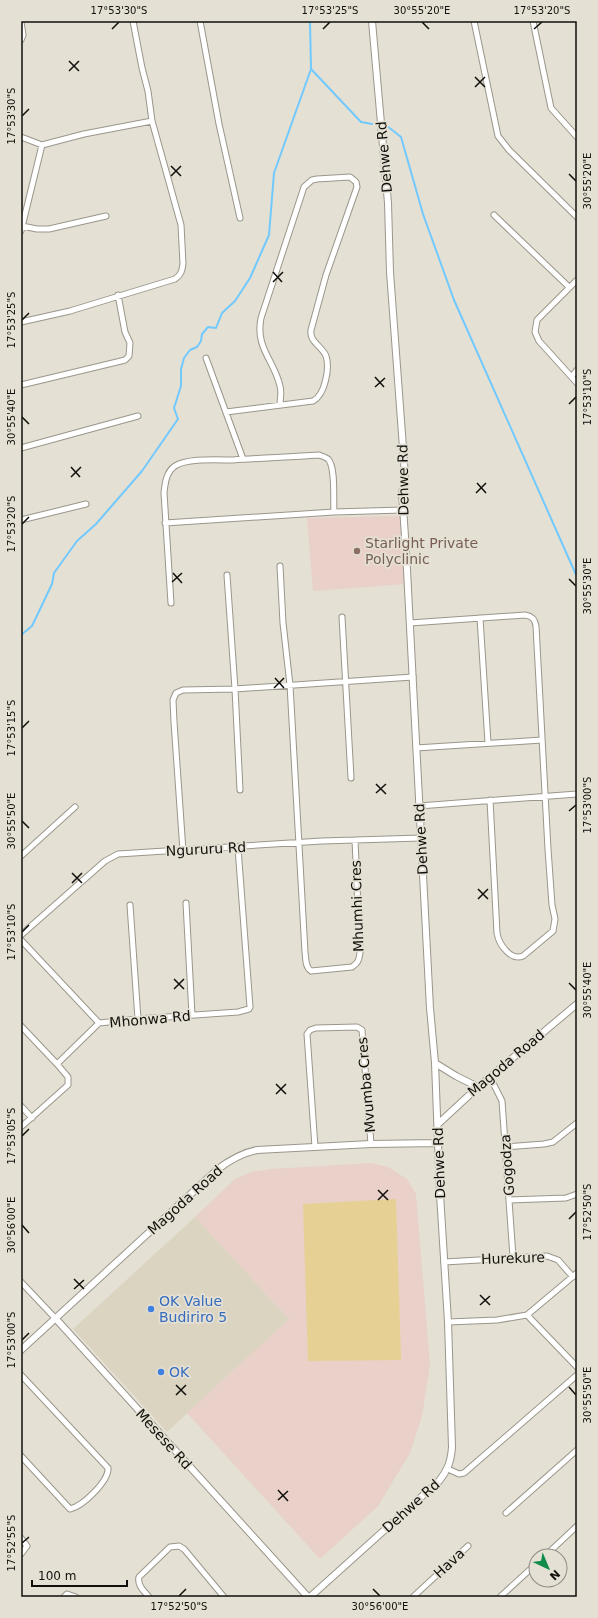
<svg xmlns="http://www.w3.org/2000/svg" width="598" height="1618" font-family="'DejaVu Sans',sans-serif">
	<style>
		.built { fill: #dbd4c1 }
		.education { fill: #e9d0c8 }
		.garden { fill: #e6d093 }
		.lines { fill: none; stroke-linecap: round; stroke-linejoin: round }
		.stream { stroke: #72c9fe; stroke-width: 2 }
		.minor-casing { stroke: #9a968b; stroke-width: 7 }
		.tertiary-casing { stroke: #9a968b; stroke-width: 8 }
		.minor { stroke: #fff; stroke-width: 5 }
		.tertiary { stroke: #fff; stroke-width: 6 }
		.ticks { fill: none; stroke: #110f0b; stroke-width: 1.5 }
		.education-dot { fill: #8d6e63; stroke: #e4e0d4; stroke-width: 1.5 }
		.shop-dot { fill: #3f7fe0; stroke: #e4e0d4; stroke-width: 1.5 }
		.labels { text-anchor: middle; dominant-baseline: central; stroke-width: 3.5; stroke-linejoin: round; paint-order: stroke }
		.street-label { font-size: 14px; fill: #110f0b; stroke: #e4e0d4 }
		.education-label { font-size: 14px; fill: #785e54; stroke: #e4e0d4; text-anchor: start }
		.shop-label { font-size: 14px; fill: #366cbe; stroke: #e4e0d4; text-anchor: start }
		.neatline { fill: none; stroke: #110f0b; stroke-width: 1.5 }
		.ticks-label { font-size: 10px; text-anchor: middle; fill: #110f0b }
	</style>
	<rect width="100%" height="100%" fill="#e4e0d4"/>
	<path class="built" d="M195 1217 289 1319 167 1432 73 1329Z"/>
	<path class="education" d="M401 516 406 584 313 591 307 518Z
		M371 1163 388 1167 407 1179 416 1194 430 1365 422 1416 410 1453 378 1506 320 1559 187 1413 289 1319 195 1217 234 1180 251 1172 271 1169Z"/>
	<path class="garden" d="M396 1199 401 1360 308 1361 303 1204Z"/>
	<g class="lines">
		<path class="stream" d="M311 69 361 122 372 124
			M387 126 401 137 423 214 454 300 577 577
			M21 635 32 626 52 584 54 573 77 541 96 524 142 471 178 419 174 408 181 386V369L184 358 190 350 197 347 201 341 202 334 208 327 216 328 222 313 235 301 250 278 269 235 274 173 311 69 310 21"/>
		<g class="minor-casing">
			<path id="minor" d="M200 21 219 124 240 218
				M474 21 498 136 509 150 577 217
				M533 21 551 108 577 137
				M21 22 23 35 21 40
				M21 137 42 145 84 134 152 121
				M494 215 569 287
				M22 226 37 229H49L106 216
				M21 231 42 145
				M577 280 537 320 535 332 539 341 577 383
				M21 322 70 311 175 279C181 275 182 271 183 264L181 225 152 121 148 91 142 68 133 21
				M206 358 243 459
				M572 376 577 370
				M21 385 117 362 125 360 129 356 130 343 125 332 118 295
				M226 412 313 401C325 395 330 368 326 356 322 346 309 342 311 330L326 275 357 187 356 182 350 177 317 179 312 180 304 187 261 318C255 348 274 360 280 386 282 392 280 398 280 405
				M21 448 138 416
				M21 520 86 504
				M165 523 334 512 403 510
				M280 566 283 623 290 685 305 952C306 959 305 967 311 971L352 967C358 963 359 960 360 953L355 840
				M227 575 235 689 240 790
				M171 603 164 493C165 484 166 472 175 466 187 458 218 460 233 460 262 458 290 457 319 455 322 456 325 457 328 459 336 467 333 500 334 512
				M342 617 351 778
				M480 618 488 743
				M410 623 525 615C532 616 535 619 536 626L548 849 552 905 555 919 553 931 523 956C511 961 499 945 497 933L490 800
				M416 748 542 740
				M419 806 577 794
				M183 851 174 722 173 700 176 693 183 690 235 689 413 677
				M21 856 75 807
				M186 903 192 1015
				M130 905 138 1019
				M21 935 105 861 118 854 322 841 421 838
				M21 940 99 1023
				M21 1026 57 1064
				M490 1077 502 1101 513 1257
				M21 1106 32 1118
				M21 1127 68 1085V1077L57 1064 99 1023 138 1019 238 1012 249 1009 250 1007 238 848
				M315 1147 307 1034 310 1030 316 1028 357 1027 362 1030 371 1144
				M506 1147 544 1144 553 1142 577 1123
				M509 1200 566 1198 577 1194
				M444 1262 547 1256 558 1260 573 1277
				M21 1282 56 1319
				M527 1315 577 1273
				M448 1322 497 1320 527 1315 577 1367
				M21 1375 108 1468C109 1481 83 1506 70 1509L21 1456
				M448 1469 459 1474 464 1473 577 1375
				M506 1513 577 1450
				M21 1538 27 1546 21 1554
				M545 1556 577 1526
				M64 1597 67 1594 76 1597
				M149 1597C144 1591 137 1585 139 1577L170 1547 179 1546 184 1549 224 1597
				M413 1597 468 1546
				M500 1597 536 1564"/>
		</g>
		<g class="tertiary-casing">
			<path id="tertiary" d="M435 1063 456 1076 478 1087
				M438 1124 478 1087 577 1004
				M56 1319 308 1597
				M21 1350 218 1169C230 1160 242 1153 257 1150L371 1144 438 1143
				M310 1597 439 1481C448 1470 451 1461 452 1447L448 1322 440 1194 435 1063 430 1008 406 551 402 493 405 480 404 461 390 272 388 203 372 21"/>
		</g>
		<use href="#minor" class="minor"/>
		<use href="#tertiary" class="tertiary"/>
	</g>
	<path class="ticks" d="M422 22 429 29M112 29 119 22M323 29 330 22M534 29 542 22M69 61 79 71M69 71 79 61M475 77 485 87M475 87 485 77M22 116 29 109M171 166 181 176M569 174 576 181M171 176 181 166M273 272 282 282M273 282 283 272M22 320 29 313M375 377 384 387M375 387 385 378M569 404 576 397M22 417 29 424M71 467 80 477M71 477 81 467M477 483 486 493M476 493 486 483M22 524 29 517M173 573 182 583M569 579 576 586M172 582 182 573M275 678 284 688M274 688 284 678M22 728 29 721M376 784 386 794M376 793 386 784M569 811 576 805M22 821 29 828M72 873 82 883M72 883 82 873M478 889 488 899M478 899 488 889M22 932 29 925M174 979 184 989M569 983 576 990M174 989 184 979M276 1084 286 1094M276 1094 286 1084M22 1136 29 1129M378 1190 388 1200M378 1200 388 1190M569 1219 576 1212M22 1225 29 1233M74 1279 84 1289M74 1289 84 1280M480 1295 490 1305M480 1305 490 1296M22 1340 29 1333M176 1385 186 1395M569 1387 576 1395M176 1395 186 1385M278 1490 288 1501M278 1500 288 1491M22 1543 29 1537M373 1589 380 1596M179 1596 186 1589"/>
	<circle class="education-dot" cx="357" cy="551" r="4"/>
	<g class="shop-dot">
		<circle cx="151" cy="1309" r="4"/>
		<circle cx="161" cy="1372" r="4"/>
	</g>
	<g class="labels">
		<g class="street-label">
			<text transform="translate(384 157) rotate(-95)">Dehwe Rd</text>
			<text transform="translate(403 480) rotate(-91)">Dehwe Rd</text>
			<text transform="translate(421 839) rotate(-93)">Dehwe Rd</text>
			<text transform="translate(206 849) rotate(-3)">Ngururu Rd</text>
			<text transform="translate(357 906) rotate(-92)">Mhumhi Cres</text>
			<text transform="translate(150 1019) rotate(-5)">Mhonwa Rd</text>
			<text transform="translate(506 1063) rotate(-40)">Magoda Road</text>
			<text transform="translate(366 1085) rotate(-95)">Mvumba Cres</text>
			<text transform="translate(439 1163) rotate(-92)">Dehwe Rd</text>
			<text transform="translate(507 1165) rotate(-94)">Gogodza</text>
			<text transform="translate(185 1200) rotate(-42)">Magoda Road</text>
			<text transform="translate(513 1258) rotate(-2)">Hurekure</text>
			<text transform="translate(164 1439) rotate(48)">Mesese Rd</text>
			<text transform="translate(411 1506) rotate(-42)">Dehwe Rd</text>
			<text transform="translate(449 1563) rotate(-43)">Hava</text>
		</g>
		<g class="education-label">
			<text x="365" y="543">Starlight Private<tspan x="365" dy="16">Polyclinic</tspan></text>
		</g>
		<g class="shop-label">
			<text x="159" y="1301">OK Value<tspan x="159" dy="16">Budiriro 5</tspan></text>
			<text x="169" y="1372">OK</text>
		</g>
	</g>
	<rect width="598" height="1618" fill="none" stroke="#e4e0d4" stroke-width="44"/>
	<g transform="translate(548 1568) rotate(136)"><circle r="19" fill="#e4e0d4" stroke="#908c84"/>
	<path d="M0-3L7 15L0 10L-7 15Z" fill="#0f8c48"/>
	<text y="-6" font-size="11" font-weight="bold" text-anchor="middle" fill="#110f0b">N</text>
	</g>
	<path d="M32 1580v6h95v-6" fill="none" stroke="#110f0b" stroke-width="2"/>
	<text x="38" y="1580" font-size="12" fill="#110f0b" stroke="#e4e0d4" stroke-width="3" paint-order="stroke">100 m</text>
	<rect x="22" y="22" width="554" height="1574" class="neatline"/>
	<g class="ticks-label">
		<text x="119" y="14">17°53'30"S</text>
		<text x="330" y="14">17°53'25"S</text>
		<text x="422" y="14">30°55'20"E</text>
		<text x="542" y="14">17°53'20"S</text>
		<text transform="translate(11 116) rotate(-90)" y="4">17°53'30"S</text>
		<text transform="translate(587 181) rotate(-90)" y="4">30°55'20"E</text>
		<text transform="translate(11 320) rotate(-90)" y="4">17°53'25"S</text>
		<text transform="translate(587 397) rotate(-90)" y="4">17°53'10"S</text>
		<text transform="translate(11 417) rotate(-90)" y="4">30°55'40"E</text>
		<text transform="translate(11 524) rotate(-90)" y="4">17°53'20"S</text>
		<text transform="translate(587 586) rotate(-90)" y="4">30°55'30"E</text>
		<text transform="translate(11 728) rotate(-90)" y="4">17°53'15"S</text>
		<text transform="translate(587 805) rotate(-90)" y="4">17°53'00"S</text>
		<text transform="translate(11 821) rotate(-90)" y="4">30°55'50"E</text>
		<text transform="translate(11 932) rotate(-90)" y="4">17°53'10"S</text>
		<text transform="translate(587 990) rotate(-90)" y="4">30°55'40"E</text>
		<text transform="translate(11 1136) rotate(-90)" y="4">17°53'05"S</text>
		<text transform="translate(587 1212) rotate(-90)" y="4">17°52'50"S</text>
		<text transform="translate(11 1225) rotate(-90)" y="4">30°56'00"E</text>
		<text transform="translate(11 1340) rotate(-90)" y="4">17°53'00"S</text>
		<text transform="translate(587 1395) rotate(-90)" y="4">30°55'50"E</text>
		<text transform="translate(11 1543) rotate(-90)" y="4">17°52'55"S</text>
		<text x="179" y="1610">17°52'50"S</text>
		<text x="380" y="1610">30°56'00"E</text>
	</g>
</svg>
